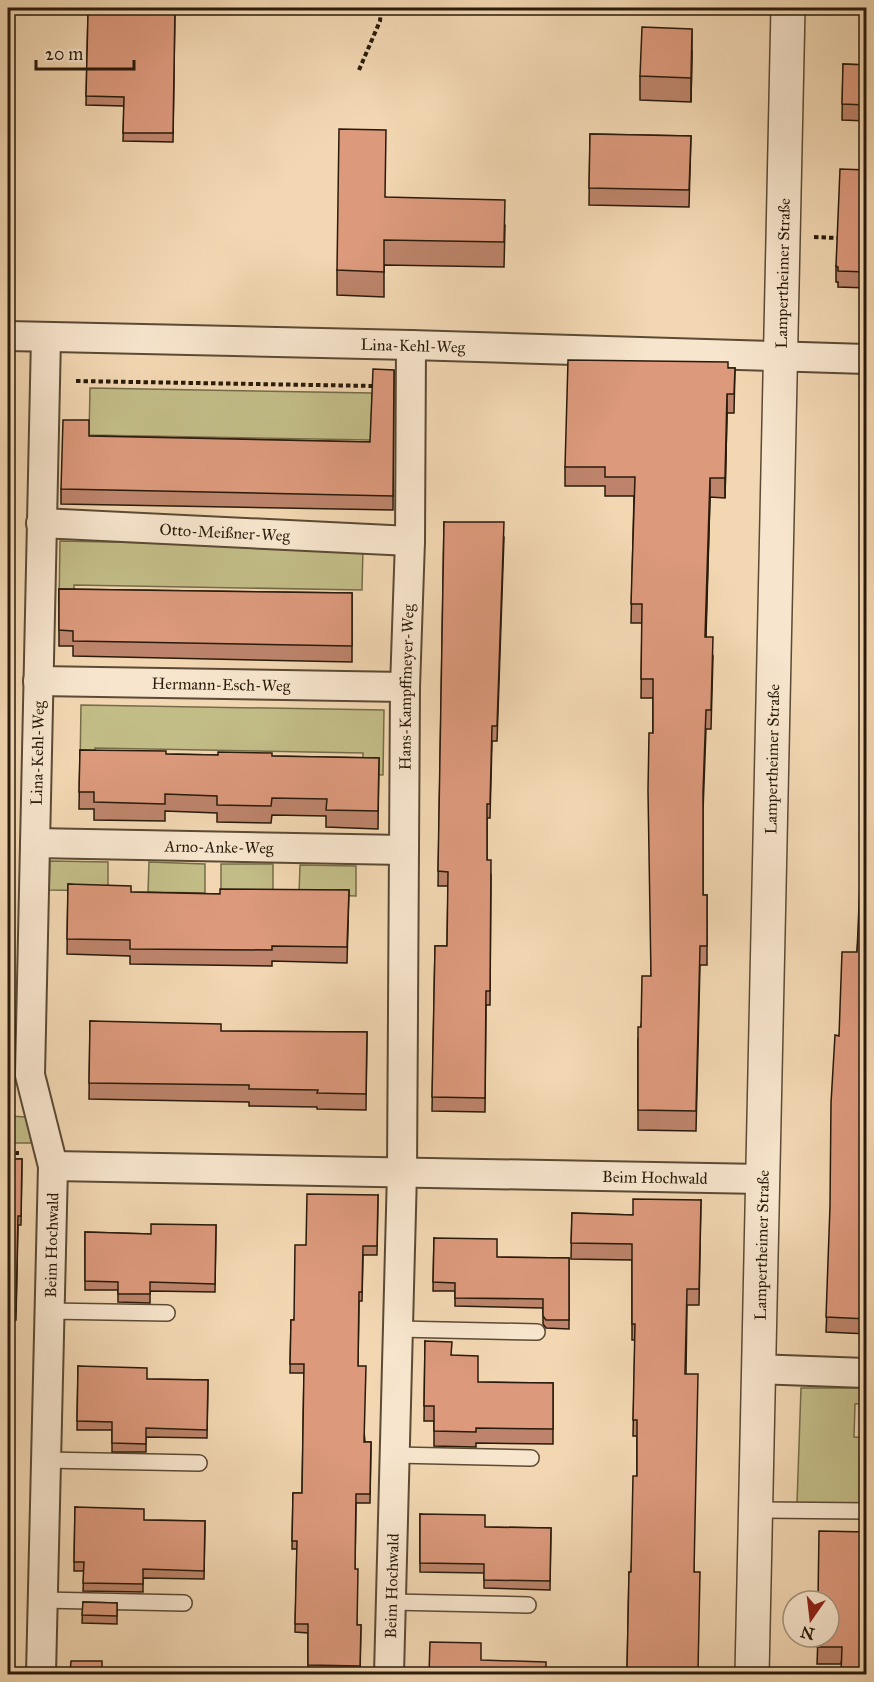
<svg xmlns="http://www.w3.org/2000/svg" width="874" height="1682" font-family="'IM FELL Great Primer',serif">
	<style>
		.green { fill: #c2bc87; stroke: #766c49; stroke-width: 1.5 }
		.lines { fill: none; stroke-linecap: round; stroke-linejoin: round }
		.service-casing { stroke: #5b4a35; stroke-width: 18 }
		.minor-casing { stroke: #5b4a35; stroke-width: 32 }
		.tertiary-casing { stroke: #5b4a35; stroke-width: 36 }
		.path { stroke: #291b0b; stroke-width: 4; stroke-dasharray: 4.5 3; stroke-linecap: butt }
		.service { stroke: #f7e5cd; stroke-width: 15 }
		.minor { stroke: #f7e5cd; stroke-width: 28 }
		.tertiary { stroke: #f7e5cd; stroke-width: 33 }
		.wall { fill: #bd846b; stroke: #291b0b; stroke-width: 1.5 }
		.shaded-wall { fill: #9a6b57; stroke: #291b0b; stroke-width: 1.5 }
		.building { fill: #dc997c; stroke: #291b0b; stroke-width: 1.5 }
		.labels { text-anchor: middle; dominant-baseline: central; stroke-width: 4.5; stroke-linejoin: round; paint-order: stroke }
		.street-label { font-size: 16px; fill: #291b0b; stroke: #f7e5cd }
	</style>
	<rect width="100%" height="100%" fill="#f2d7b2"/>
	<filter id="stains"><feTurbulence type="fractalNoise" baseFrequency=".00333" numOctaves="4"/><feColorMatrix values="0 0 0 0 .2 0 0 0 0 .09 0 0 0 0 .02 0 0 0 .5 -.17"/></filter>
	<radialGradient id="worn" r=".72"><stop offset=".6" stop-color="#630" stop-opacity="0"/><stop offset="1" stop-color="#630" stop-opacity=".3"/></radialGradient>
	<path class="green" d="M90 388 372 393 371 440 89 435Z
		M60 541 363 547 362 590 74 585V605L59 604Z
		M81 705 384 710 383 775 363 774V753L95 748V768H80Z
		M50 861 108 862V891L49 890Z
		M149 862 205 864V893L148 892Z
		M221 864H273V894L221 893Z
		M300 865 356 866V896L299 894Z
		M8 1116 27 1117 34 1143H8Z
		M801 1388H866V1403L855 1404 854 1437 866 1438V1502L862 1504 797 1503Z"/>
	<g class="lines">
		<g class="service-casing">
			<path id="service" d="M49 1311 167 1313
				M398 1329 537 1332
				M395 1455 531 1458
				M46 1460 199 1463
				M756 1510 866 1511
				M42 1600 184 1603
				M391 1602 528 1605"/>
		</g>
		<g class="minor-casing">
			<g id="minor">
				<path id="s1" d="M8 336 411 345 866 359"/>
				<path id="s2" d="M41 523 410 541"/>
				<path id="s3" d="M38 681 405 687"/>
				<path id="s4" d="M35 843 404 850"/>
				<path id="s5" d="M53 1166 762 1179"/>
				<path d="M758 1369 866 1373"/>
				<path id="s6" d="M41 1674 53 1166 30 1075 46 337"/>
				<path id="s7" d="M389 1674 402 1172 405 687 410 541 411 345"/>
			</g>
		</g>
		<g class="tertiary-casing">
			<g id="tertiary">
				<path id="s8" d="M752 1674 788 8"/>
			</g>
		</g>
		<path class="path" d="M359 70 380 21 381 8
			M814 237 837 238
			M76 381 375 386
			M8 1153H19"/>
		<use href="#service" class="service"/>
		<use href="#minor" class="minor"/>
		<use href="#tertiary" class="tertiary"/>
	</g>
	<path class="wall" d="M175 8 173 142 123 141 124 106 86 105 88 13H124Z
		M692 52 691 102 640 100V76Z
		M843 64 867 65V121L842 120Z
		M590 134 691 136 689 207 589 205Z
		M867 170V288L838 287V282H836V266Z
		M385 197 505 225 504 267 384 265V297L337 295V270Z
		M8 368H14L13 435 8 434Z
		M728 368H735L734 413H727L725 498 710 497 706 637 713 656 711 729H706L703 811V895H707V965H700L696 1131 638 1130V1040L651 976 653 698H641L642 623H631L634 496H605V486H565V467Z
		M394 370 393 510 61 504V489L89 436 370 442Z
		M8 485H14V551H10L9 654H8Z
		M444 522 504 537 497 741H492L490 818H487V860L491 875 490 1005H486L485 1112 432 1111 435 946H447L448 886H438Z
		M59 589 352 593V662L73 656V646H59Z
		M80 750 166 754 379 758 378 829 326 827V816L272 815 271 823 217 822V813L165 811V821L94 820V809H79Z
		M867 780V1334L826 1332 839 1036 857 952 864 859Z
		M68 884 131 892 220 894 349 890 347 963 272 961V966L130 964V956L67 954Z
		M90 1021 221 1031 367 1032 366 1110 317 1109V1107L249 1106V1102L89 1099Z
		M8 1159H22L21 1225H18L16 1320H8Z
		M378 1195 377 1255H363L362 1301H359L358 1366 365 1442H371L370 1503H356L355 1569 357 1625H361L360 1674H308V1633L295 1632 297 1549H292L293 1493H302L304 1373H290L291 1320H294L306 1245Z
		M701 1200 699 1305H687L686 1374 698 1674H627L629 1572H631L637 1476V1436H633L635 1340H632V1260L571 1259 572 1213 633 1215Z
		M216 1225 215 1292 150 1291V1303L118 1302V1290H85V1232L151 1234Z
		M434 1238 497 1257 569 1258V1329L546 1328 543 1324V1308L455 1306V1291H433Z
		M425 1341 452 1355 478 1382 553 1383V1444L476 1443V1447L434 1446V1421H424Z
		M78 1366 147 1379 208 1380 207 1438 146 1437V1452H112V1430H77Z
		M8 1506V1583H11L10 1657 8 1656Z
		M75 1507 144 1520 205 1521 204 1579 143 1578V1592L83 1591 84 1571H74Z
		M420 1514 485 1527 551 1528 550 1590 484 1588V1573L420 1572Z
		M867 1532 841 1664H817L818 1637Z
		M83 1602 117 1603V1624L82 1623Z"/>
	<path class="shaded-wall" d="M692 29V52L691 102V78Z
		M727 394V413L725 498V478Z
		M710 478V497L705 656V637Z"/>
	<path class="building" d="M124 8H175L173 133H123L124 97 86 96 88 13H124Z
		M642 27 692 29 691 78 640 76Z
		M843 64 867 65V105L842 104Z
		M339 129 386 130 385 197 505 200 504 242 384 240V272L337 270Z
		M590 134 691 136 689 190 589 188Z
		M840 169 867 170V272L838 271V267L836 266Z
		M568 360 728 362V368H735L734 394H727L725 478H710L705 637H713L711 710H706L703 792V895H707V946H700L696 1111 638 1110V1027H641L642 976H651L648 791 649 733H653V679H641L642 604H631L635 477H605V467H565Z
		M8 368H14L13 420H8Z
		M373 369 394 370 393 496 61 489 63 420H89V436L370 442Z
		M8 485H14V536H10L9 639H8Z
		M444 522H504L497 726H492L490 804H487V860H491L490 991H486L485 1098 432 1097 435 946H447L448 872 438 871Z
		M59 589 352 593V646L73 641V631L59 630Z
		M80 750 166 751V754L218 755V752L272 753V756L379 758 378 811 326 810 327 799 272 798 271 806 217 805V796L165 794V804L94 802V792H79Z
		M864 780H867V1319L826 1317 830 1206 831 1103 835 1035 839 1036 842 952H857L861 859H864Z
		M68 884 131 886V892L220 894V889L349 890 347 947 272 946V950L130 949V940L67 939Z
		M90 1021 221 1024V1031L367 1032 366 1094 317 1093 318 1090 249 1089V1085L89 1083Z
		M8 1159H22L21 1216H18L16 1311H8Z
		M307 1194 378 1195 377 1246H363L362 1292H359L358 1366H366L364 1442H371L370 1494H356L355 1569H358L357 1625H361L360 1666 308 1665V1624H295L297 1541H292L293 1493H302L304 1364H290L291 1320H294L295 1245H306Z
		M633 1199 701 1200 699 1289H687L685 1374H698L694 1572H700L698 1671H689V1674H631V1670L627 1669 629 1572H631L633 1476H637V1420H633L635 1324H632V1244L571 1243 572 1213 633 1215Z
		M151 1224 216 1225 215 1284 150 1282V1294H118V1282L85 1281V1232L151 1234Z
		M434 1238 497 1239V1257L569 1258V1320H546L543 1316V1299L455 1298V1283L433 1282Z
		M425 1341 452 1342 451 1355 478 1356V1382L553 1383V1429L476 1428V1432L434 1431V1406H424Z
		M78 1366 147 1368V1379L208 1380 207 1430 146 1428V1444L112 1443V1422L77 1421Z
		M8 1506H9L8 1583H11L10 1648H8Z
		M75 1507 144 1509V1520L205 1521 204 1571 143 1569V1584L83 1583 84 1562H74Z
		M420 1514 485 1515V1527L551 1528 550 1581 484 1580V1564L420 1563Z
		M819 1531 867 1532V1674H841L842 1647H817L818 1637H829V1601H818Z
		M83 1602 117 1603V1616L82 1615Z
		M430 1642 481 1643V1660L546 1662V1674H429Z
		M71 1661H102V1674H70Z"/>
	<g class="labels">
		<g class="street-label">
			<text stroke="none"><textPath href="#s8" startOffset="1401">Lampertheimer Straße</textPath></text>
			<text stroke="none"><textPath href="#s1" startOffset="405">Lina-Kehl-Weg</textPath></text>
			<text stroke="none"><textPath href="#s2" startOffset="184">Otto-Meißner-Weg</textPath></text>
			<text stroke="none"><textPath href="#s3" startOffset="183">Hermann-Esch-Weg</textPath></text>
			<text stroke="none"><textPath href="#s7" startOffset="987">Hans-Kampffmeyer-Weg</textPath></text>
			<text stroke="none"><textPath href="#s6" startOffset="924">Lina-Kehl-Weg</textPath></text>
			<text stroke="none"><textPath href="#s8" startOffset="915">Lampertheimer Straße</textPath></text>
			<text stroke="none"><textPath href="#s4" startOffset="184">Arno-Anke-Weg</textPath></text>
			<text stroke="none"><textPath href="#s5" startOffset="602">Beim Hochwald</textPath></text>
			<text stroke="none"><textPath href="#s8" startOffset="429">Lampertheimer Straße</textPath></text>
			<text stroke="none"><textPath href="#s6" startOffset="429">Beim Hochwald</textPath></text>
			<text stroke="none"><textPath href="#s7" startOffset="88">Beim Hochwald</textPath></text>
		</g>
	</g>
	<rect width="874" height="1682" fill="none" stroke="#f2d7b2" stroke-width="30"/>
	<rect x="9" y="9" width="856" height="1664" fill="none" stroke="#291b0b" stroke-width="3"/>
	<rect x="15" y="15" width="844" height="1652" fill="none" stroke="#291b0b" stroke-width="1.5"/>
	<g transform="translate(811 1619) rotate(194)"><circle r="28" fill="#f7e5cd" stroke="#a5947f" stroke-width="1.5"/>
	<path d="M0-4.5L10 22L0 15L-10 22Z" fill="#8f2418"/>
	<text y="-9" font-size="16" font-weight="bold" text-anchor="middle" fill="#291b0b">N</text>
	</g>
	<path d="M36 60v9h98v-9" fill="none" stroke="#291b0b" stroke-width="3"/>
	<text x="45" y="60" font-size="18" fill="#291b0b" stroke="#f7e5cd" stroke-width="4.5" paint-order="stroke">20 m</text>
	<rect width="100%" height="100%" filter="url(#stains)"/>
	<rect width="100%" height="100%" fill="url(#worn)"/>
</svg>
